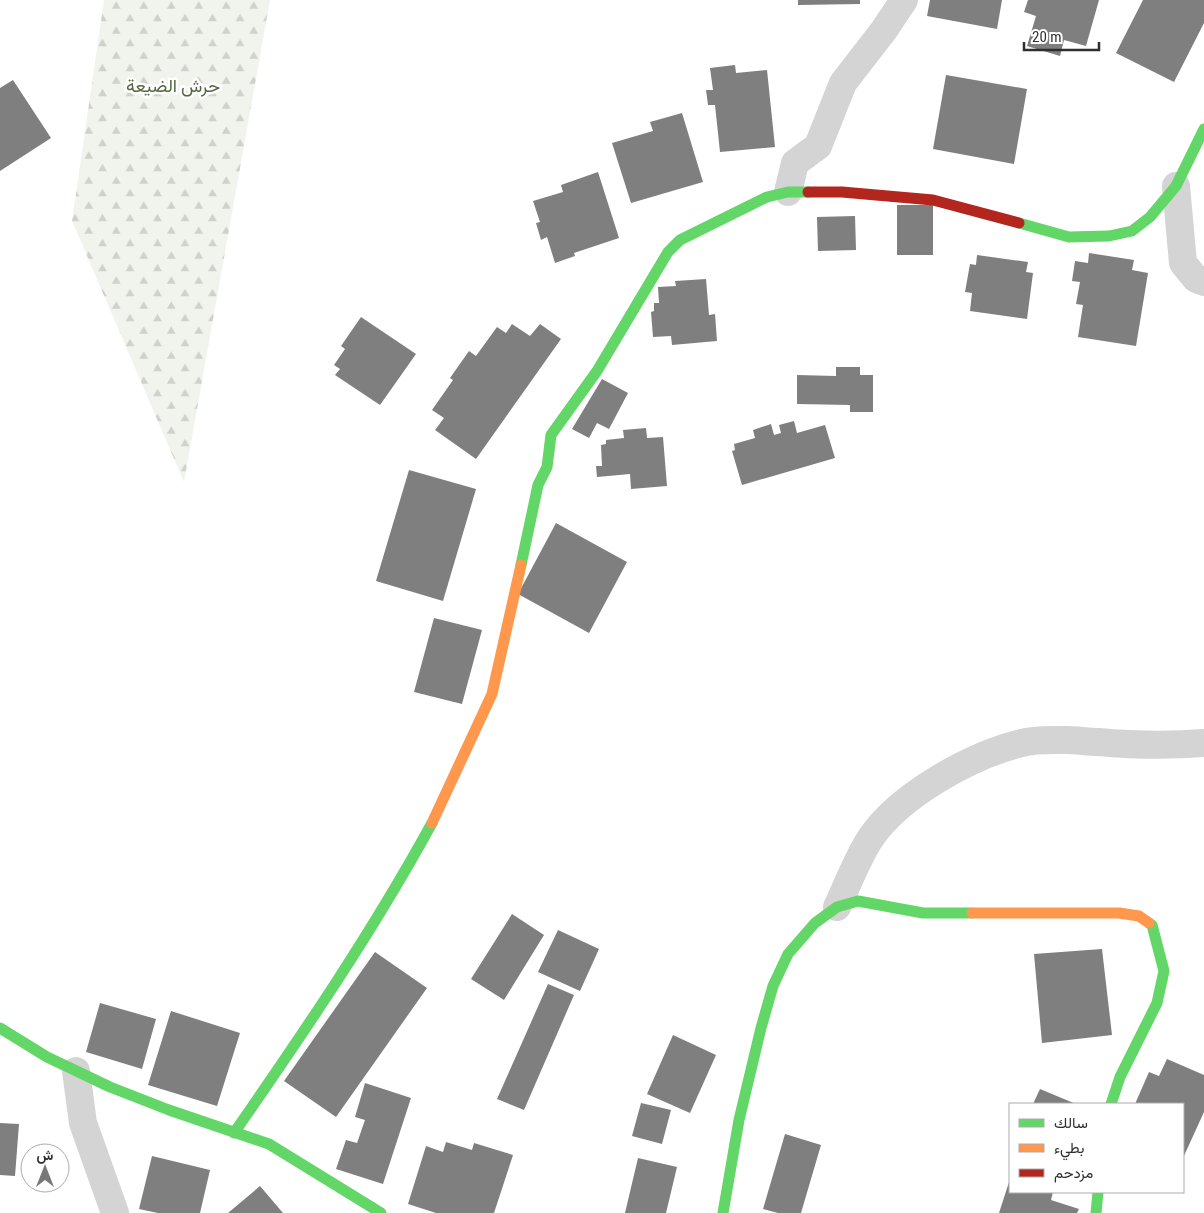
<svg xmlns="http://www.w3.org/2000/svg" width="1204" height="1213" font-family="'Roboto Condensed',Vazirmatn,sans-serif">
	<style>
		.forest { fill: url(#forest-firs) }
		.building { fill: #7f7f7f }
		.lines { fill: none; stroke-linecap: round; stroke-linejoin: round }
		.street { stroke: #d4d4d4; stroke-width: 28 }
		.fast { stroke: #63d668; stroke-width: 11 }
		.slow { stroke: #ff974d; stroke-width: 11 }
		.jam { stroke: #b3261e; stroke-width: 11 }
		.labels { text-anchor: middle; dominant-baseline: central; stroke-width: 5; stroke-linejoin: round; paint-order: stroke }
		.park-label { font-size: 18px; fill: #556740; stroke: #fff }
	</style>
	<defs>
		<pattern id="forest-firs" width="22" height="20" patternUnits="userSpaceOnUse" patternTransform="scale(1.25)"><rect width="22" height="20" fill="#f1f4ed"/><path d="M5 1l3.5 6h-7zM16 11l3.5 6h-7z" fill="#cfd2cc"/></pattern>
	</defs>
	<rect width="100%" height="100%" fill="#fff"/>
	<path class="forest" d="M104 0H270L184 482 72 221Z"/>
	<path class="building" d="M798 0H860V4L798 5Z
		M930 0H1002L997 29 927 16Z
		M1028 0H1099L1086 46 1064 40 1060 56 1027 46 1036 16 1024 12Z
		M1143 0H1204V23L1174 82 1116 53Z
		M735 65 736 73 767 70 775 147 720 152 715 105H708L706 90H713L710 68Z
		M946 75 1027 89 1014 164 933 149Z
		M13 80 51 138 0 171V88Z
		M682 113 703 182 631 203 612 143 653 131 650 122Z
		M598 172 619 238 574 253 575 256 555 263 547 237 541 240 536 223 540 222 533 201 563 192 561 185Z
		M897 205H933V255H897Z
		M855 216 856 250 818 251 817 217Z
		M1089 253 1134 260 1132 270 1148 273 1136 346 1078 337 1083 305 1076 304 1080 282 1072 281 1075 261 1088 263Z
		M977 255 1028 262 1026 272 1033 273 1027 319 970 311 972 293 965 292 970 264 976 265Z
		M706 279 709 315 715 314 717 341 672 345 671 336 653 337 651 312 654 311V303H659L658 287 676 286 675 281Z
		M361 317 416 354 380 405 335 375 340 369 334 365 345 349 341 346Z
		M512 324 530 336 540 324 561 339 476 459 435 430 444 418 432 410 453 380 450 378 469 351 476 356 497 327 506 333Z
		M836 367H860V375H873V412H850V405L797 404V375L836 376Z
		M602 379 628 393 609 429 597 423 589 438 572 429Z
		M794 421 797 433 825 425 835 458 742 485 732 451 735 450 734 444 755 438 753 430 771 424 774 435 781 433 779 425Z
		M646 428 647 438 663 437 667 486 631 489 630 474 597 477 596 466H602L601 445 606 444V440L624 438 623 430Z
		M409 470 476 489 443 601 376 581Z
		M556 523 627 562 589 633 518 594Z
		M434 618 482 630 462 704 414 692Z
		M512 914 544 935 504 1000 471 979Z
		M558 930 599 949 580 991 538 972Z
		M1102 949 1112 1035 1042 1043 1034 954Z
		M375 952 427 988 336 1117 284 1081Z
		M548 984 574 995 524 1110 497 1099Z
		M100 1003 156 1019 142 1069 86 1052Z
		M171 1011 240 1033 217 1106 148 1085Z
		M673 1035 716 1055 690 1113 647 1094Z
		M1167 1059 1204 1075V1112L1183 1158V1104H1135L1149 1072 1159 1076Z
		M365 1083 411 1098 383 1184 336 1169 346 1140 357 1143 365 1120 355 1117Z
		M1040 1089 1076 1104H1033Z
		M641 1103 671 1110 662 1144 632 1136Z
		M0 1123 19 1124 15 1176 0 1175Z
		M785 1134 821 1145 801 1213H778L763 1209Z
		M446 1142 472 1150 474 1143 513 1155 494 1213H436L408 1204 426 1146 443 1152Z
		M152 1156 210 1170 200 1213H158L139 1209Z
		M638 1158 677 1167 666 1213H625Z
		M1010 1179V1192H1053L1051 1200 1079 1209 1077 1213H999Z
		M260 1186 283 1213H228Z"/>
	<g class="lines">
		<path class="street" d="M1176 186 1183 263 1196 279 1204 282
			M788 192 795 163 818 146 843 83 884 30 904 0
			M837 907C847 886 858 857 870 839 899 795 972 755 1022 743 1035 739 1053 740 1067 740 1077 740 1088 742 1098 742 1132 745 1169 746 1204 743
			M76 1071 83 1123 115 1213"/>
		<path class="fast" d="M1019 223 1069 237 1109 236 1132 231 1150 217 1176 186 1204 129
			M521 565 538 485 547 467 551 435 597 371 668 252 680 240 767 197 788 192H808
			M0 1028 47 1057 110 1087 169 1110 269 1144 381 1213
			M1111 1104 1120 1077 1157 1003 1164 971 1152 925 1149 923
			M234 1133C304 1032 373 931 432 823
			M723 1213 739 1120 761 1028 773 986 788 954 815 923 837 907 858 901 923 913H972
			M1096 1213 1098 1192"/>
		<path class="slow" d="M432 823 492 694 521 565
			M972 913H1119L1139 916 1149 923"/>
		<path class="jam" d="M808 192H842L933 200 1019 223"/>
	</g>
	<g class="labels">
		<g class="park-label">
			<text x="173" y="85">حرش الضيعة</text>
		</g>
	</g>
	<rect x="1009" y="1103" width="175" height="90" fill="#ffffff" stroke="#acacac"/>
	<rect x="1019" y="1119" width="25" height="8" fill="#63d668" stroke="#acacac"/>
	<text x="1054" y="1128" font-size="15" fill="#2f2f2f">سالك</text>
	<rect x="1019" y="1144" width="25" height="8" fill="#ff974d" stroke="#acacac"/>
	<text x="1054" y="1153" font-size="15" fill="#2f2f2f">بطيء</text>
	<rect x="1019" y="1169" width="25" height="8" fill="#b3261e" stroke="#acacac"/>
	<text x="1054" y="1178" font-size="15" fill="#2f2f2f">مزدحم</text>
	<g transform="translate(45 1168)"><circle r="24" fill="#ffffff" stroke="#acacac"/>
	<path d="M0-4L9 19L0 12L-9 19Z" fill="#787878"/>
	<text y="-8" font-size="14" font-weight="bold" text-anchor="middle" fill="#2f2f2f">ش</text>
	</g>
	<path d="M1024 42v8h75v-8" fill="none" stroke="#2f2f2f" stroke-width="2.5"/>
	<text x="1032" y="42" font-size="15" fill="#2f2f2f" stroke="#ffffff" stroke-width="4" paint-order="stroke">20 m</text>
</svg>
